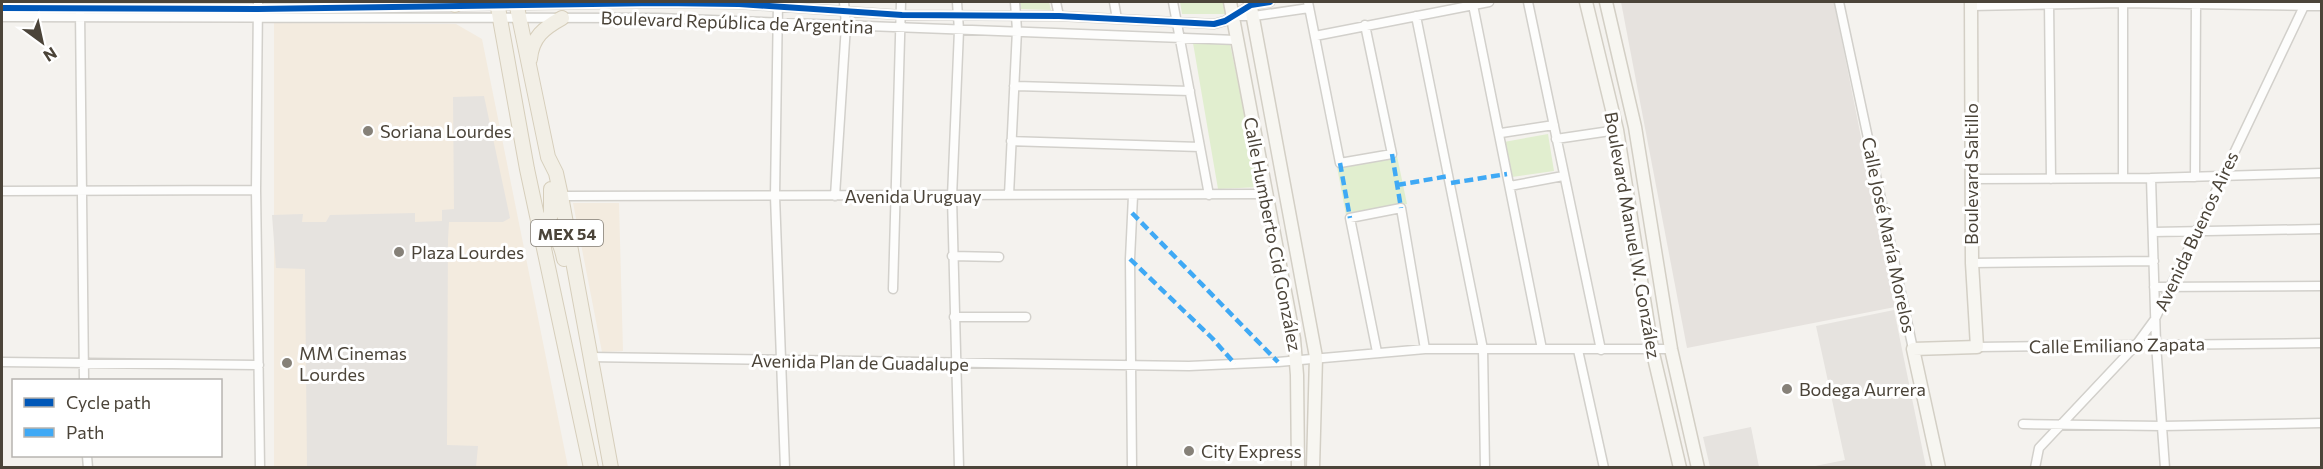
<svg xmlns="http://www.w3.org/2000/svg" width="2323" height="469" font-family="Commissioner,sans-serif">
	<style>
		.commercial { fill: #f3ebdf }
		.industrial { fill: #e6e2de }
		.green { fill: #e1eecf }
		.parking { fill: #e6e3df }
		.lines { fill: none; stroke-linecap: round; stroke-linejoin: round }
		.street-casing { stroke: #d2d0cb; stroke-width: 11 }
		.secondary-casing { stroke: #d3cfc5; stroke-width: 15 }
		.primary-casing { stroke: #d6cebb; stroke-width: 16 }
		.street { stroke: #fdfdfc; stroke-width: 8 }
		.secondary { stroke: #f7f6f1; stroke-width: 12 }
		.primary { stroke: #f2efe6; stroke-width: 14 }
		.quiet { stroke: #3fa9f5; stroke-width: 4.5; stroke-dasharray: 9 4.5; stroke-linecap: butt }
		.cycleway-casing { stroke: #fff; stroke-width: 10 }
		.cycleway { stroke: #0057b8; stroke-width: 6 }
		.poi-dot { fill: #868178; stroke: #fff; stroke-width: 2 }
		.labels { text-anchor: middle; dominant-baseline: central; stroke-width: 6; stroke-linejoin: round; paint-order: stroke }
		.shield { fill: #fff; stroke: #817c74; stroke-width: 1.5 }
		.shield-label { font-size: 16px; font-weight: bold; fill: #4b4439 }
		.street-label { font-size: 18px; fill: #4b4439; stroke: #fff }
		.poi-label { font-size: 18px; fill: #4b4439; stroke: #fff; text-anchor: start }
	</style>
	<rect width="100%" height="100%" fill="#f4f2ee"/>
	<path class="commercial" d="M274 23 456 24 482 39 568 467H274Z
		M573 203H619L623 351 602 352Z"/>
	<path class="industrial" d="M1621 2H1834L1895 307 1687 348Z"/>
	<path class="green" d="M1020 2H1049L1051 10 1021 9Z
		M1180 2H1224L1226 14H1182Z
		M1193 43 1230 44 1260 187 1218 189Z
		M1548 134 1554 171 1512 177 1504 142Z
		M1397 156 1407 204 1346 215 1337 167Z"/>
	<path class="parking" d="M484 96 510 218 503 222H449L448 239 447 445 478 446 476 467H307L305 269 276 268 272 215 303 214 302 222H326L330 215 415 213V222L442 221V210L454 209 453 97Z
		M1894 310 1926 467H1810L1845 460 1816 326Z
		M1751 427 1759 467H1710L1703 437Z"/>
	<g class="lines">
		<g class="street-casing">
			<path id="street" d="M258 2 256 190 260 468
				M778 2 775 196 785 468
				M957 2 959 30 952 197 959 468
				M1056 2 1059 16
				M1114 2 1117 19
				M1173 2 1209 195
				M1308 2 1340 163 1392 154 1365 25
				M1528 2 1601 350
				M1839 2 1913 349
				M2049 2 2051 179
				M2123 2V178
				M1473 5 1542 349
				M1971 6 2123 3 2322 6
				M2 8 258 9 658 3 739 4 902 15 1059 16 1214 24 1225 21 1251 5 1270 2
				M80 11 84 380
				M1234 16H1254L1309 8
				M1416 16 1483 349 1485 468
				M2 17 658 18 1236 40
				M1315 36 1489 2
				M1014 86 1190 91
				M1501 133 1554 125
				M1556 139 1617 130
				M1011 141 1200 147
				M2195 177 2196 2
				M2151 178 2156 344 2165 468
				M1970 179 2151 178 2322 173
				M1510 186 1563 176
				M2 191 256 190
				M1009 195 1017 30 1015 2
				M561 196 1266 194
				M835 196 846 25 844 2
				M2153 232 2322 229
				M952 256 999 257
				M1972 263 2154 261
				M2154 287 2322 286
				M893 289 901 2
				M954 317H1026
				M1977 347 2322 343
				M1578 350 1604 468
				M1377 352 1350 218 1401 208 1425 349
				M589 357 1189 366 1278 362 1425 349H1671
				M2 362 259 365
				M2023 424 2162 426 2322 423
				M87 456 88 468
				M1132 468 1130 259 1133 196
				M2035 468 2039 448 2136 345 2155 319 2306 2"/>
		</g>
		<g class="secondary-casing">
			<path id="secondary" d="M1230 2 1294 339 1297 375 1298 468
				M1250 2 1316 357 1313 468
				M1586 2 1617 130 1652 349 1680 468
				M1606 2 1635 127 1671 349 1698 468
				M1939 468 1913 349 1977 347 1972 263 1971 2"/>
		</g>
		<g class="primary-casing">
			<path id="primary" d="M497 2 527 169 591 468
				M516 2 548 157 556 173 561 196 611 468
				M455 5 460 2
				M530 59C532 37 544 28 562 18
				M540 227C556 233 561 243 564 259
				M540 227 551 215V189"/>
		</g>
		<use href="#street" class="street"/>
		<use href="#secondary" class="secondary"/>
		<use href="#primary" class="primary"/>
		<path class="quiet" d="M1392 154 1401 208
			M1340 163 1350 218
			M1451 183 1507 174
			M1397 185 1449 176
			M1132 213 1278 362
			M1130 259 1212 338 1235 364"/>
		<g class="cycleway-casing">
			<path id="cycleway" d="M2 8 258 9 658 3 739 4 902 15 1059 16 1214 24 1225 21 1251 5 1270 2"/>
		</g>
		<use href="#cycleway" class="cycleway"/>
	</g>
	<g class="poi-dot">
		<circle cx="368" cy="131" r="6"/>
		<circle cx="399" cy="252" r="6"/>
		<circle cx="287" cy="363" r="6"/>
		<circle cx="1787" cy="389" r="6"/>
		<circle cx="1189" cy="451" r="6"/>
	</g>
	<g class="labels">
		<rect class="shield" x="531" y="220" width="72" height="26" rx="4.5"/>
		<g class="shield-label">
			<text x="567" y="233">MEX 54</text>
		</g>
		<g class="street-label">
			<text transform="translate(737 22) rotate(2)">Boulevard República de Argentina</text>
			<text transform="translate(1971 174) rotate(-90)">Boulevard Saltillo</text>
			<text x="913" y="196">Avenida Uruguay</text>
			<text transform="translate(2196 231) rotate(-65)">Avenida Buenos Aires</text>
			<text transform="translate(1273 234) rotate(79)">Calle Humberto Cid González</text>
			<text transform="translate(1633 235) rotate(80)">Boulevard Manuel W. González</text>
			<text transform="translate(1889 235) rotate(78)">Calle José María Morelos</text>
			<text transform="translate(2117 345) rotate(-1)">Calle Emiliano Zapata</text>
			<text transform="translate(860 362) rotate(1)">Avenida Plan de Guadalupe</text>
		</g>
		<g class="poi-label">
			<text x="380" y="131">Soriana Lourdes</text>
			<text x="411" y="252">Plaza Lourdes</text>
			<text x="299" y="353">MM Cinemas<tspan x="299" dy="21">Lourdes</tspan></text>
			<text x="1799" y="389">Bodega Aurrera</text>
			<text x="1201" y="451">City Express</text>
		</g>
	</g>
	<rect width="2323" height="469" fill="none" stroke="#4b4439" stroke-width="6"/>
	<rect x="12" y="379" width="210" height="78" fill="#ffffff" stroke="#b7b4b0" stroke-width="1.5"/>
	<rect x="24" y="398" width="30" height="9" fill="#0057b8" stroke="#b7b4b0" stroke-width="1.5"/>
	<text x="66" y="409" font-size="18" fill="#4b4439">Cycle path</text>
	<rect x="24" y="428" width="30" height="9" fill="#3fa9f5" stroke="#b7b4b0" stroke-width="1.5"/>
	<text x="66" y="439" font-size="18" fill="#4b4439">Path</text>
	<g transform="translate(42 42) rotate(147)" stroke="#ffffff" stroke-width="4.5" paint-order="stroke">
	<path d="M0-4.5L10 22L0 15L-10 22Z" fill="#4b4439"/>
	<text y="-9" font-size="16" font-weight="bold" text-anchor="middle" fill="#4b4439">N</text>
	</g>
</svg>
